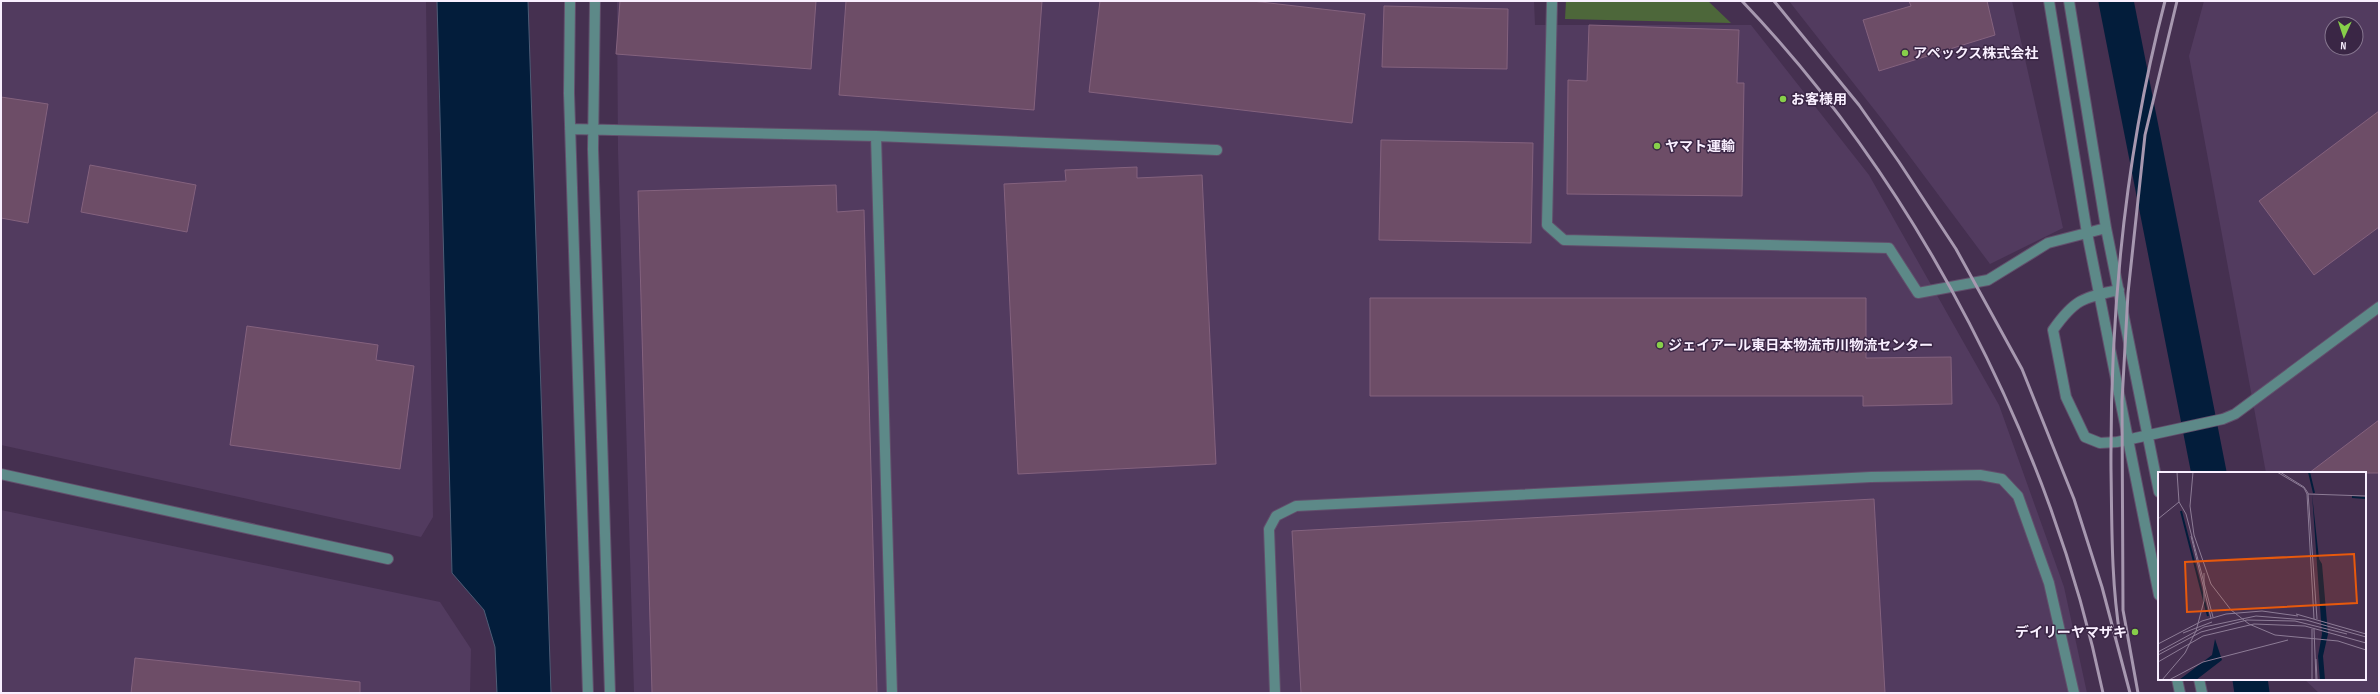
<svg xmlns="http://www.w3.org/2000/svg" width="2380" height="694" font-family="'Sofia Sans Condensed','Noto Sans JP',sans-serif">
	<style>
		.built { fill: #523b5f; fill-rule: evenodd }
		.green { fill: #4d673a }
		.water { fill: #031d3b; stroke: #4d5c76 }
		.lines { fill: none; stroke-linecap: round; stroke-linejoin: round }
		.river { stroke: #031d3b; stroke-width: 35 }
		.building { fill: #6d4d67; stroke: #84627e }
		.minor-casing { stroke: #624f6c; stroke-width: 12 }
		.minor { stroke: #5d8988; stroke-width: 10 }
		.rail { stroke: #a798b0; stroke-width: 3 }
		.poi-dot { fill: #87cf4a; stroke: #3a2645; stroke-width: 1.5 }
		.labels { text-anchor: middle; dominant-baseline: central; stroke-width: 3; stroke-linejoin: round; paint-order: stroke }
		.poi-label { font-size: 14px; font-weight: bold; fill: #f9efff; stroke: #3a2645; text-anchor: start }
		.inset-river { fill: none; stroke: #031d3b; stroke-width: 2 }
		.inset-road { fill: none; stroke: #8d7c96; stroke-width: 1 }
		.view { fill: #e8590c; fill-opacity: 0.15; stroke: #e8590c; stroke-width: 2 }
		.inset-edge { fill: none; stroke: #f9efff; stroke-width: 2 }
	</style>
	<rect width="100%" height="100%" fill="#453050"/>
	<path class="built" d="M1 1H426L433 517 421 537 1 445Z
		M617 1H1534L1535 25H1751L1869 175 1999 405 2064 587 2087 693H634L618 150Z
		M1789 1H2012L2063 228 1990 264 1884 122Z
		M2204 1H2379V693H2319L2304 679H2365V473H2266L2189 56ZM2332 24H2356V48H2332Z
		M1 510 440 602 471 649 470 693H1Z"/>
	<path class="green" d="M1566 1H1708L1731 23 1565 19Z"/>
	<path class="water" d="M437 1H528L551 693H497L495 647 484 610 452 573Z"/>
	<g class="lines">
		<path class="river" d="M2116 1 2209 473
			M2250 679 2252 693"/>
	</g>
	<path class="building" d="M620 1H816L811 69 616 54Z
		M846 1H1042L1034 110 839 95Z
		M1100 1H1252L1365 14 1352 123 1089 92Z
		M1909 1H1987L1995 35 1879 71 1863 20 1911 6Z
		M1384 6 1508 9 1507 69 1382 67Z
		M1589 25 1739 30 1737 83H1744L1742 196 1567 194 1568 80 1587 81Z
		M1 97 48 104 28 223 1 218Z
		M2379 111V227L2314 275 2259 201Z
		M1381 140 1533 143 1531 243 1379 240Z
		M90 165 196 185 187 232 81 212Z
		M1137 167V178L1202 175 1216 464 1018 474 1004 184 1066 181 1065 170Z
		M836 185 837 212 864 210 877 693H652L638 191Z
		M1370 298H1866V358L1951 357 1952 404 1863 406V396H1370Z
		M247 326 378 345 376 360 414 366 400 469 230 445Z
		M2379 420V473H2309Z
		M1874 499 1885 693H1301L1292 531Z
		M135 658 360 682V693H131Z"/>
	<g class="lines">
		<g class="minor-casing">
			<path id="minor" d="M570 1 569 93 588 693
				M595 1 593 149 610 693
				M1552 1 1547 225 1564 240 1889 248 1918 293 1988 280 2048 243 2106 228
				M2049 1 2087 233 2159 595
				M2069 1 2106 228 2159 492
				M570 129 876 136 892 693
				M876 136 1217 150
				M2119 290C2083 297 2074 300 2053 330L2066 397 2085 437 2100 443 2117 442 2223 419 2235 414 2379 307
				M1 474 388 559
				M2177 679 2180 693
				M2199 679 2202 693
				M1275 693 1269 529 1276 516 1296 506 1871 477 1980 475 2002 479 2018 496 2049 583 2074 693"/>
		</g>
		<use href="#minor" class="minor"/>
		<path class="rail" d="M1742 1C1918 185 2051 444 2103 693
			M1774 1 1859 105 1899 162 1956 249 2022 369 2074 499 2102 587 2130 693
			M2120 636C2111 580 2112 525 2111 469 2110 311 2125 154 2165 1
			M2138 693 2123 610 2122 401 2128 293 2145 135 2177 1"/>
	</g>
	<g class="poi-dot">
		<circle cx="1905" cy="53" r="4"/>
		<circle cx="1783" cy="99" r="4"/>
		<circle cx="1657" cy="146" r="4"/>
		<circle cx="1660" cy="345" r="4"/>
		<circle cx="2135" cy="632" r="4"/>
	</g>
	<g class="labels">
		<g class="poi-label">
			<text x="1913" y="53">アペックス株式会社</text>
			<text x="1791" y="99">お客様用</text>
			<text x="1665" y="146">ヤマト運輸</text>
			<text x="1668" y="345">ジェイアール東日本物流市川物流センター</text>
			<text x="2127" y="632" text-anchor="end">デイリーヤマザキ</text>
		</g>
	</g>
	<g transform="translate(2158 472)">
		<rect width="208" height="208" fill="#453050"/>
		<path d="M154 22 161 87 164 92 170 162 165 184 167 208H162L160 184 164 162ZM57 167 64 188 38 208H21L54 183Z" fill="#031d3b"/>
		<path class="inset-river" d="M151 0 156 21M194 25 208 26M23 39 50 144"/>
		<path class="inset-road" d="M19 0 21 30 28 42 55 145M35 0 32 34 36 63 53 112 73 138 91 152 117 163 180 169 208 178M119 0 146 16 149 22 156 147M122 0 146 15 150 21 159 147M150 22 208 24M0 47 21 30M33 64 53 146M138 142 208 162M154 157V208M156 157 158 208M25 161 54 150M0 172 44 149 68 142 104 139 140 144M0 180 46 155 98 144 148 148 208 165M0 183 43 160 89 148 137 149 189 162M158 187 159 208M0 190 45 164 96 152 147 154 208 171M4 208 27 181 38 159 46 129V101M11 208 45 190 130 168"/>
		<path class="view" d="M196 82 199 131 29 140 27 90Z"/>
		<rect width="208" height="208" class="inset-edge"/>
	</g>
	<rect width="2380" height="694" fill="none" stroke="#f9efff" stroke-width="4"/>
	<g transform="translate(2344 36) rotate(183)"><circle r="19" fill="#3a2645" stroke="#86768f"/>
	<path d="M0-3L7 15L0 10L-7 15Z" fill="#87cf4a"/>
	<text y="-6" font-size="11" font-weight="bold" text-anchor="middle" fill="#f9efff">N</text>
	</g>
</svg>
